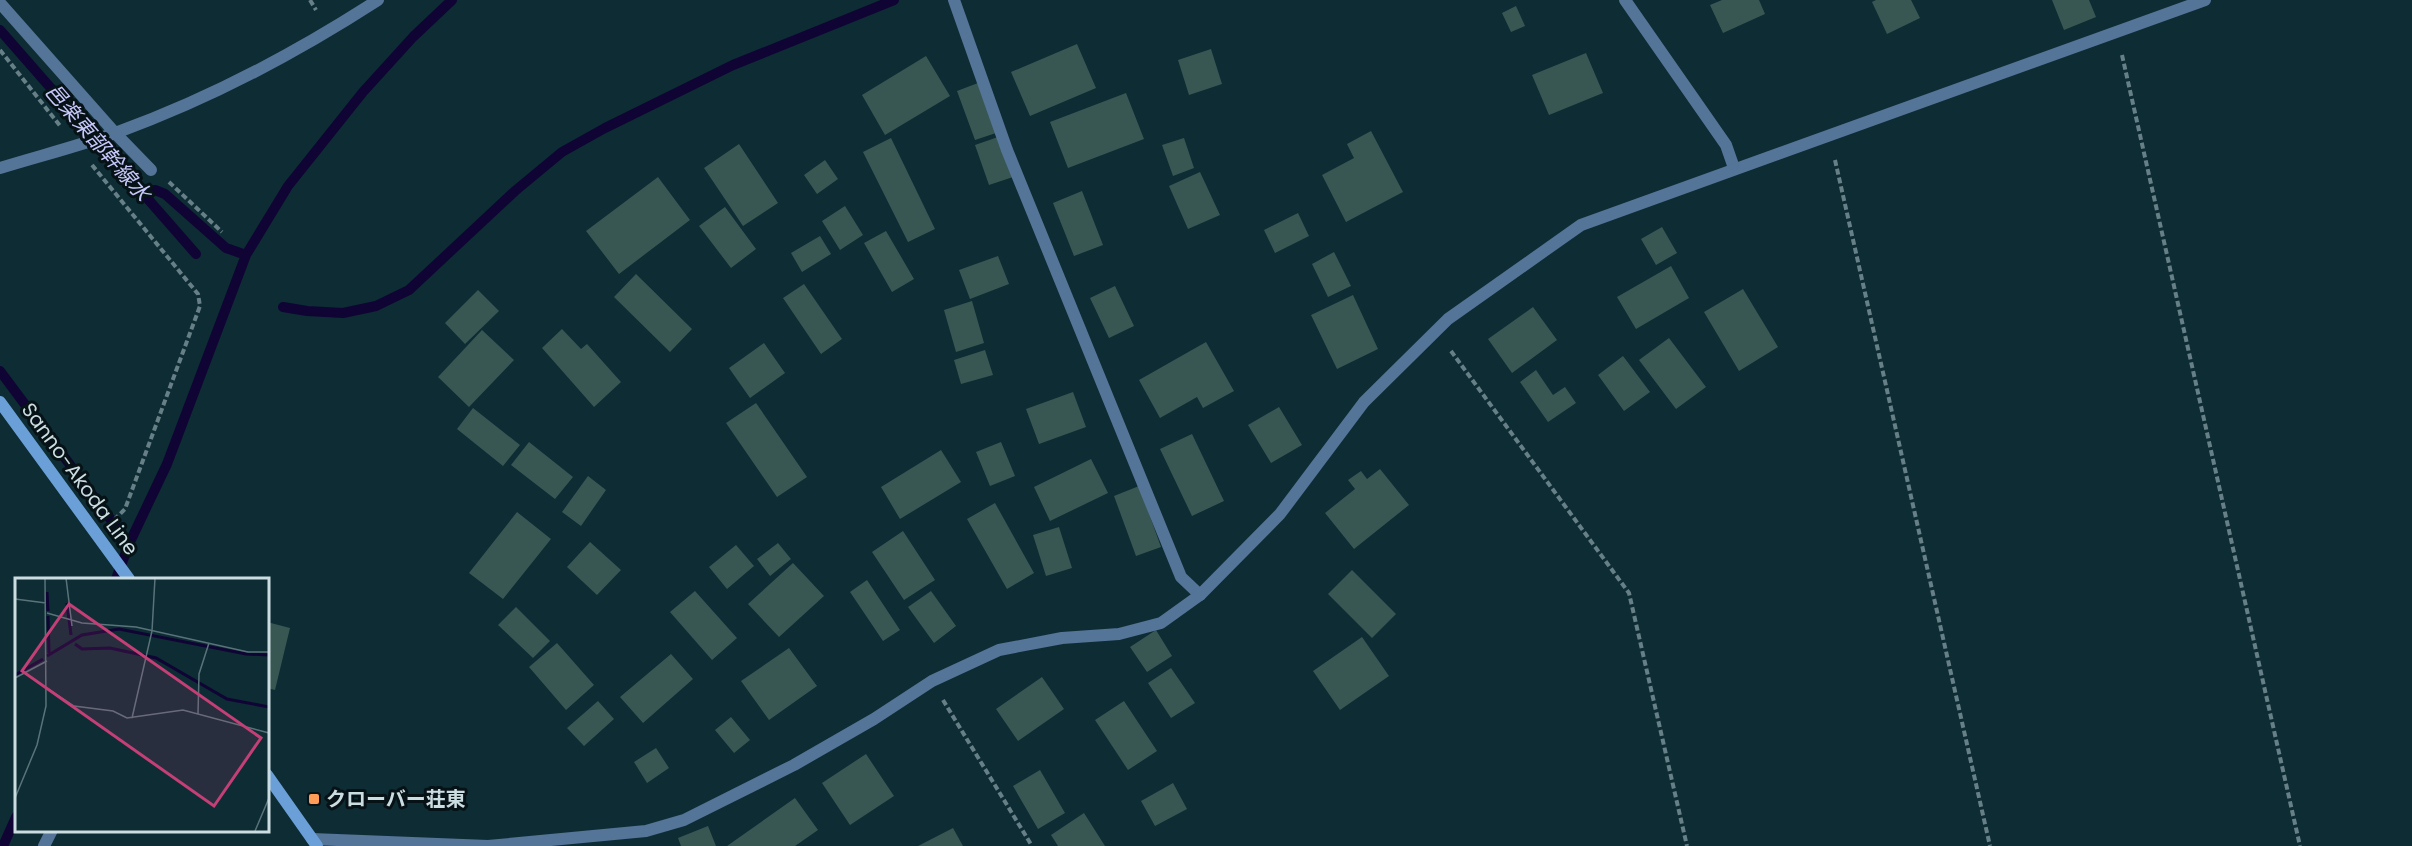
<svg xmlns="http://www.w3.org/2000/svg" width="2412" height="846" font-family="Poppins,'Noto Sans JP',sans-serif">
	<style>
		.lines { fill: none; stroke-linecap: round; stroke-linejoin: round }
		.stream { stroke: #100435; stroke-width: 10 }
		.building { fill: #385753 }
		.path { stroke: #677f86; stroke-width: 4; stroke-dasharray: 6 3; stroke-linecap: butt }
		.service { stroke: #547498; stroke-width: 12 }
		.minor { stroke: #547498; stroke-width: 12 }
		.secondary { stroke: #6b9fd8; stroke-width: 12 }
		.poi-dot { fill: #fe9c58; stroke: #061216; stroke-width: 2 }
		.labels { text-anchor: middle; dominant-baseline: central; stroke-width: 6; stroke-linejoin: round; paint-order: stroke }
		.street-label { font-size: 20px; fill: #ccdde2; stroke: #061216 }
		.poi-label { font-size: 20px; font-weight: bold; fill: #ccdde2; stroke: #061216; text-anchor: start }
		.water-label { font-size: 21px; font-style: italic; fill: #c7c8fb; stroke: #061216 }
		.inset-river { fill: none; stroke: #100435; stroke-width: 3 }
		.inset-road { fill: none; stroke: #5a737a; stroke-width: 1.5 }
		.view { fill: #c43f76; fill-opacity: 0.15; stroke: #c43f76; stroke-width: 3 }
		.inset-edge { fill: none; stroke: #ccdde2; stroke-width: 3 }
	</style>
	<rect width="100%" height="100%" fill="#0e2c34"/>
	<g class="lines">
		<path class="stream" d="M0 30 196 254
			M145 195 155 190 165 194 226 248 246 255
			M283 307 307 311 343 313 376 306 409 290 515 191 562 152 605 128 733 65 894 0
			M0 371 129 544
			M116 579 129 544 167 464 246 255 288 186 363 92 413 37 452 0
			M3 846 16 817"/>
	</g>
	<path class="building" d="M1722 0H1759L1765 14 1723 33 1710 5Z
		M1876 0H1911L1920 18 1887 34 1872 2Z
		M2052 0H2089L2096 17 2064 30Z
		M1516 6 1525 26 1511 32 1502 13Z
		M1077 44 1096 88 1030 116 1011 72Z
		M1211 49 1222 84 1189 95 1178 60Z
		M1586 53 1603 93 1549 115 1532 75Z
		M926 56 950 96 885 135 862 95Z
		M978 83 996 133 975 140 957 91Z
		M1126 93 1144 139 1068 168 1050 122Z
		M1371 131 1403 192 1346 222 1322 175 1354 158 1347 144Z
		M998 137 1013 177 989 185 975 145Z
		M891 138 935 229 908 242 863 152Z
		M1184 138 1194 168 1173 176 1162 145Z
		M739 144 778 203 743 226 704 168Z
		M825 160 838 179 817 194 804 175Z
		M1200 172 1220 215 1188 229 1169 186Z
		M658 177 690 220 619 274 586 231Z
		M1082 191 1103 245 1074 256 1053 203Z
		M845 206 863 235 840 250 822 221Z
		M725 207 756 249 731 268 699 226Z
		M1298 213 1309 236 1275 253 1264 230Z
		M1662 227 1677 253 1656 265 1641 239Z
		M886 231 914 279 892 292 864 243Z
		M820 236 831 254 802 272 791 253Z
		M1334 252 1351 286 1328 297 1312 264Z
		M998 256 1009 284 970 299 959 270Z
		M1671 266 1689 298 1636 329 1617 297Z
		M636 274 692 329 670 352 614 297Z
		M804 284 842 339 821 354 783 298Z
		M1115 286 1134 326 1109 338 1090 298Z
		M1743 289 1778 347 1739 371 1704 312Z
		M478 290 499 311 465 344 445 323Z
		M1353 295 1378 349 1337 369 1311 315Z
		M972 301 984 343 956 352 944 310Z
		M1533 307 1557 340 1512 373 1488 339Z
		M562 329 581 349 587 344 621 382 594 407 542 348Z
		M482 330 514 360 469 407 438 377Z
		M1669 338 1706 387 1676 409 1639 360Z
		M1206 342 1234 391 1203 408 1197 397 1160 418 1139 380Z
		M764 343 785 373 750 398 729 368Z
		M985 350 993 375 961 384 954 360Z
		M1623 356 1650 392 1624 411 1598 375Z
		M1536 370 1553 395 1565 387 1576 403 1548 422 1520 382Z
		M1073 392 1086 427 1039 444 1026 409Z
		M756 403 807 477 777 497 726 423Z
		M1279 407 1302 445 1271 463 1248 425Z
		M473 408 520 445 503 466 457 429Z
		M1192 434 1224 501 1192 516 1160 449Z
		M529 442 573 477 555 499 511 465Z
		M1001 442 1015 476 990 486 976 452Z
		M941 450 961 482 900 519 881 487Z
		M1091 459 1108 493 1050 521 1034 487Z
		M1380 469 1409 505 1354 549 1325 513 1355 489 1348 480 1361 471 1367 479Z
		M588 476 606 490 581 526 562 512Z
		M1139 486 1161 547 1136 556 1114 496Z
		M995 503 1034 573 1007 589 967 519Z
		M517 512 551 539 503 599 469 573Z
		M1059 527 1072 568 1046 576 1033 535Z
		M903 531 935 580 904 600 872 552Z
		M590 542 621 570 597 595 567 567Z
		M778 543 791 559 770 576 757 559Z
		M736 545 754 566 727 589 709 567Z
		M793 563 824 596 779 637 748 604Z
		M1352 570 1396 614 1372 638 1328 594Z
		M867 580 900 630 883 641 850 592Z
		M695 591 737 638 712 660 670 612Z
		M931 591 956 626 934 643 908 607Z
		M516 607 550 641 533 658 498 625Z
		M267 622 290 628 275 690 267 688Z
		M1156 630 1172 656 1147 672 1130 647Z
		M1362 637 1389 676 1340 710 1313 671Z
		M557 643 594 685 566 710 529 667Z
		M789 648 817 686 769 720 741 681Z
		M671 654 693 679 643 723 620 697Z
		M1171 668 1195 703 1171 718 1148 683Z
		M1042 677 1064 709 1018 741 996 709Z
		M598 701 614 719 584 746 567 728Z
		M1124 701 1157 751 1128 770 1095 720Z
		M731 717 750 740 734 753 715 730Z
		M656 748 669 768 647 783 634 762Z
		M866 754 894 796 850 825 822 783Z
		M1040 770 1065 813 1038 829 1013 786Z
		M1173 783 1187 809 1155 826 1141 801Z
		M795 798 818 830 795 846H727Z
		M1084 813 1105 846H1058L1051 835Z
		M708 826 716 846H681L678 838Z
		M953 828 963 846H918Z"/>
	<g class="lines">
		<path class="path" d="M310 0 316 10
			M0 50 61 127
			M2122 55 2300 846
			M1835 160 1990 846
			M92 165 198 294 200 306 125 509 115 519
			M169 182 222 232
			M1451 351 1629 593 1687 846
			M943 700 1032 846"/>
		<path class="service" d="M954 0 1007 150 1181 577 1200 595
			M1625 0 1726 145 1734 168
			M0 3 115 133 151 170"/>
		<path class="minor" d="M0 168C39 156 79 146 118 132 209 99 296 53 378 0
			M312 839 488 846 646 831 684 820 794 765 874 719 932 681 999 650 1062 638 1119 634 1161 623 1200 595 1280 514 1364 402 1448 319 1581 225 2205 0
			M44 846 52 830"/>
		<path class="secondary" d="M0 402 129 579
			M267 775 317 846"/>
	</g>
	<rect class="poi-dot" x="308" y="793" width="12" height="12" rx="3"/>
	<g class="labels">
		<g class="street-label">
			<text transform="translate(80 479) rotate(54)">Sanno-Akoda Line</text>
		</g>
		<g class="poi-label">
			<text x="326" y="799">クローバー荘東</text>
		</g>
		<g class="water-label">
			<text transform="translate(98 142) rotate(49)">邑楽東部幹線水</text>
		</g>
	</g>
	<g transform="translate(15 578)">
		<rect width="254" height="254" fill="#0e2c34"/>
		<path class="inset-river" d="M32 14 33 33M52 25 56 57M33 38 34 75M60 66 67 71 95 70 141 80 212 121 254 129M32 78 67 57 104 51 231 76 254 77M0 97 28 81"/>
		<path class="inset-road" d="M51 0 57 48M0 21 31 25M32 35 67 45 121 49 233 74H254M0 100 32 83M32 110 59 128 98 133 112 140 168 132 254 155M183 136 184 96 194 65M117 140 137 53 140 0M0 220 22 167 31 128 30 0M240 253 254 220"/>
		<path class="view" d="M54 26 246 160 199 228 7 93Z"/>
		<rect width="254" height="254" class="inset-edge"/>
	</g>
</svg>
